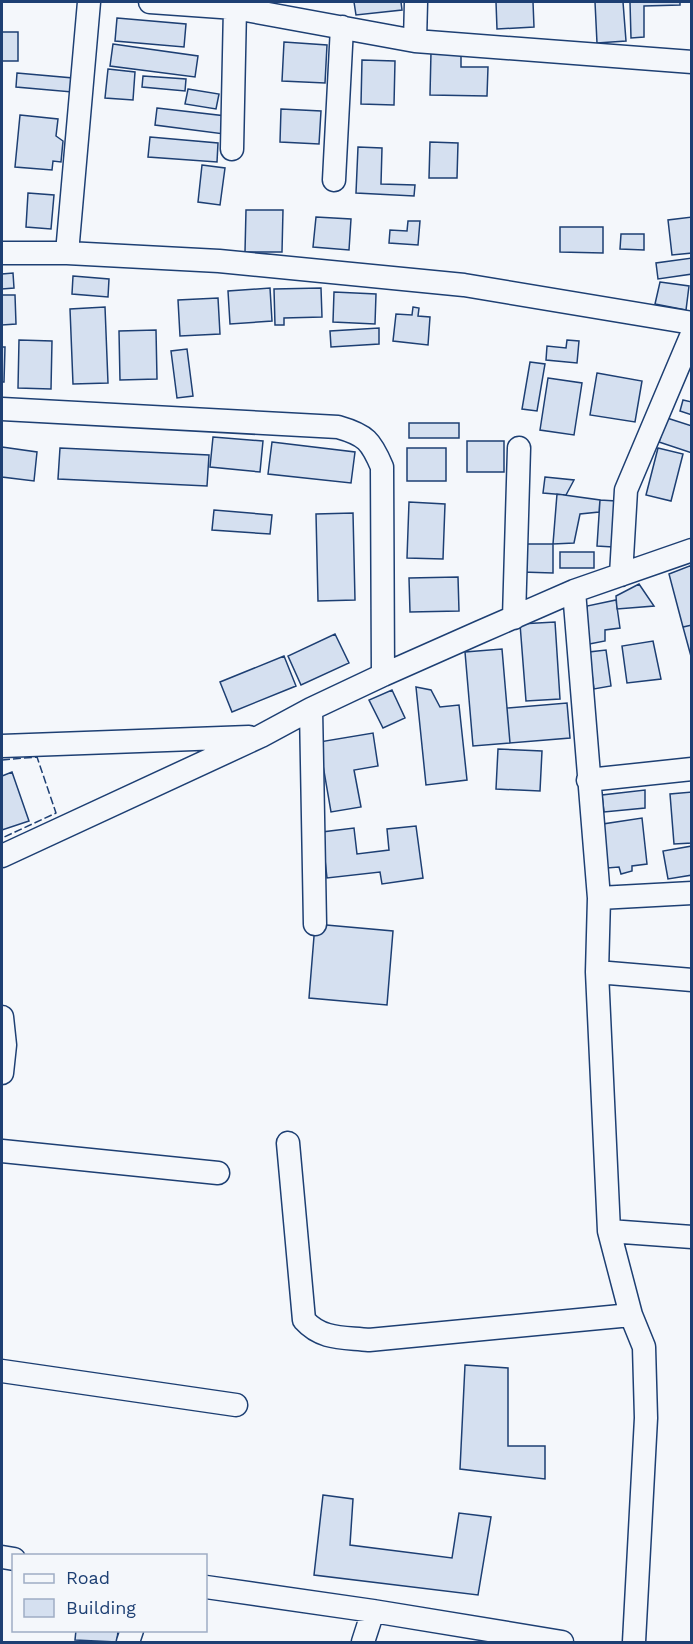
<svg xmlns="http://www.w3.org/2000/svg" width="693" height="1644" font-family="'Work Sans',sans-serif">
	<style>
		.building { fill: #d5e0f0; stroke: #1d3f73; stroke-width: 1.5 }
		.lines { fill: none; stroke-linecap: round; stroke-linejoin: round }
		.minor-casing { stroke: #1d3f73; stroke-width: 25 }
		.minor { stroke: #f4f7fb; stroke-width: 22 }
		.fence { stroke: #1d3f73; stroke-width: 1.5; stroke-dasharray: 8 3; stroke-linecap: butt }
	</style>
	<rect width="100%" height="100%" fill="#f4f7fb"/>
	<path class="building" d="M354 2H401L402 10 356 15Z
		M496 2H533L534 27 497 29Z
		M595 2H623L626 41 597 43Z
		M630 2H680V5L644 6V37L631 38Z
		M117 18 186 24 184 47 115 41Z
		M2 32H18V61H2Z
		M284 42 327 45 325 83 282 81Z
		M113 44 198 56 195 77 110 66Z
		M431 52 461 53V67H488L487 96 430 95Z
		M362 60 395 61 394 105 361 104Z
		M108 69 135 72 133 100 105 98Z
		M17 73 73 78 72 92 16 87Z
		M143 76 186 79 185 91 142 87Z
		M188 89 219 94 216 109 185 104Z
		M157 108 226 116 224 134 155 125Z
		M281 109 321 111 319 144 280 142Z
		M20 115 58 119 56 136 63 141 61 162 53 161 52 170 15 167Z
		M150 137 218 143 217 162 148 157Z
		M430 142 458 143 457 178H429Z
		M358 147 382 148 381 184 415 185 414 196 356 193Z
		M202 165 225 168 220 205 198 202Z
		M28 193 54 195 51 229 26 227Z
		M246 210H283L282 252H245Z
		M316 217 351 219 349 250 313 247Z
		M692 217V253L672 255 668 220Z
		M408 221H420L418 245 389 243 390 230 407 231Z
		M560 227H603V253L560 252Z
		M621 234H644V250L620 249Z
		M692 258V274L658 279 656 263Z
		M13 273 14 288 2 289V274Z
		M73 276 109 279 108 297 72 294Z
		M660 282 689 286 686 310 655 304Z
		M270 288 272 321 230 324 228 291Z
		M321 288 322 317 284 318V325H275L274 289Z
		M334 292 376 294 375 324 333 322Z
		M2 295H15L16 324 2 325Z
		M218 298 220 334 180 336 178 300Z
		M105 307 108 383 73 384 70 309Z
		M413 307 419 308 418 316 430 317 428 345 393 341 396 314 412 315Z
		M379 328V344L331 347 330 331Z
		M156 330 157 379 120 380 119 331Z
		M19 340 52 341 51 389 18 388Z
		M567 340 579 341 577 363 546 360 547 346 566 348Z
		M2 347H5L4 382H2Z
		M187 349 193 396 177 398 171 351Z
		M530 362 545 364 537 411 522 409Z
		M597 373 642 381 635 422 590 415Z
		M548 378 582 383 574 435 540 430Z
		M683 400 692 402V415L680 411Z
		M667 418 692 426V453L659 442Z
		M409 423H459V438H409Z
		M213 437 263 441 260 472 210 467Z
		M467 441H504V472H467Z
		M272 442 355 452 351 483 268 474Z
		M2 447 37 452 34 481 2 477Z
		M60 448 209 455 207 486 58 479Z
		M407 448H446V481H407Z
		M658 448 683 454 671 501 646 495Z
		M545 477 574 480 566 495 543 493Z
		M557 494 600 500 599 512 580 514 574 543 553 544Z
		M600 500 616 501 613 547 597 546Z
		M409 502 445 504 443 559 407 558Z
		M214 510 272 515 270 534 212 530Z
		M353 513 355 600 318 601 316 514Z
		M522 544H553V573L522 572Z
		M560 552H594V568H560Z
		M692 565V625L683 627 669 574Z
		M458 577 459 611 410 612 409 578Z
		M639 584 654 606 617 609 616 596Z
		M616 600 620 628 605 630V641L584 645 587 606Z
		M555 622 560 699 526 701 520 624Z
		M692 625V660L683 627Z
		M335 634 349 663 301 685 288 656Z
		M653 641 661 679 627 683 622 646Z
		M502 649 510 743 473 746 465 652Z
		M606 650 611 686 594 689 589 652Z
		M284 656 296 686 232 712 220 682Z
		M416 687 431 690 440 707 459 705 467 780 426 785Z
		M392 690 405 718 383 728 369 700Z
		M567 703 570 738 510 743 507 708Z
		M373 733 378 766 354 770 361 807 331 812 319 742Z
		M498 749 542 751 540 791 496 789Z
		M12 772 29 821 2 830V776Z
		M645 790V808L604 812 602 795Z
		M692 792V843L674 844 670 794Z
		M642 818 647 864 632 866V871L621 874 619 867 607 868 603 824Z
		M416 826 423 878 382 884 380 872 327 878 322 832 354 828 357 854 389 850 387 829Z
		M692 846V875L668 879 663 851Z
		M315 924 393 931 387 1005 309 998Z
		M465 1365 508 1368V1446H545V1479L460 1469Z
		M323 1495 353 1499 350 1545 452 1558 459 1513 491 1517 478 1595 314 1575Z
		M76 1630H118L117 1642 75 1640Z"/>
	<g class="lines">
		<g class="minor-casing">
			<path id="minor" d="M150 2 235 8 415 41 692 62
				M415 41 416 2
				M232 149 235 8
				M334 180 342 27
				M2 253H67L219 261 464 285 692 323
				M67 253 89 2
				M2 409 338 427C366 435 371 441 382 467L383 675
				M621 575 626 490 692 334
				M574 591 599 898 597 972 692 980
				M514 618 519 448
				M311 709 315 924
				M2 746 249 737
				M588 780 692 769
				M2 856 261 736 311 709 383 675 480 632 574 591 692 550
				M599 898 692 893
				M597 972 609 1231 631 1315 644 1347 646 1418 634 1642
				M2 1017 5 1045 2 1073
				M288 1143 304 1320C322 1340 343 1337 369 1340L631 1315
				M2 1151 218 1173
				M609 1231 692 1237
				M2 1371 236 1405
				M2 1557 14 1559
				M206 1587 373 1611 562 1642
				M128 1642 132 1630
				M363 1642 373 1611"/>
		</g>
		<use href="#minor" class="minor"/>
		<path class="fence" d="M2 760 37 757 56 813 2 838"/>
	</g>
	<rect width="693" height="1644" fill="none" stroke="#1d3f73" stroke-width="6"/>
	<rect x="12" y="1554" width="195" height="78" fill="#f4f7fb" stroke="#9eadc5" stroke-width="1.5"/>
	<rect x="24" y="1574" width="30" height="9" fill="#f4f7fb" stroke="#9eadc5" stroke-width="1.5"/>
	<text x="66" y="1584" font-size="18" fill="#1d3f73">Road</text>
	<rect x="24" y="1599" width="30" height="18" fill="#d5e0f0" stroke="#9eadc5" stroke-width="1.5"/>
	<text x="66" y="1614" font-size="18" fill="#1d3f73">Building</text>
</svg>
